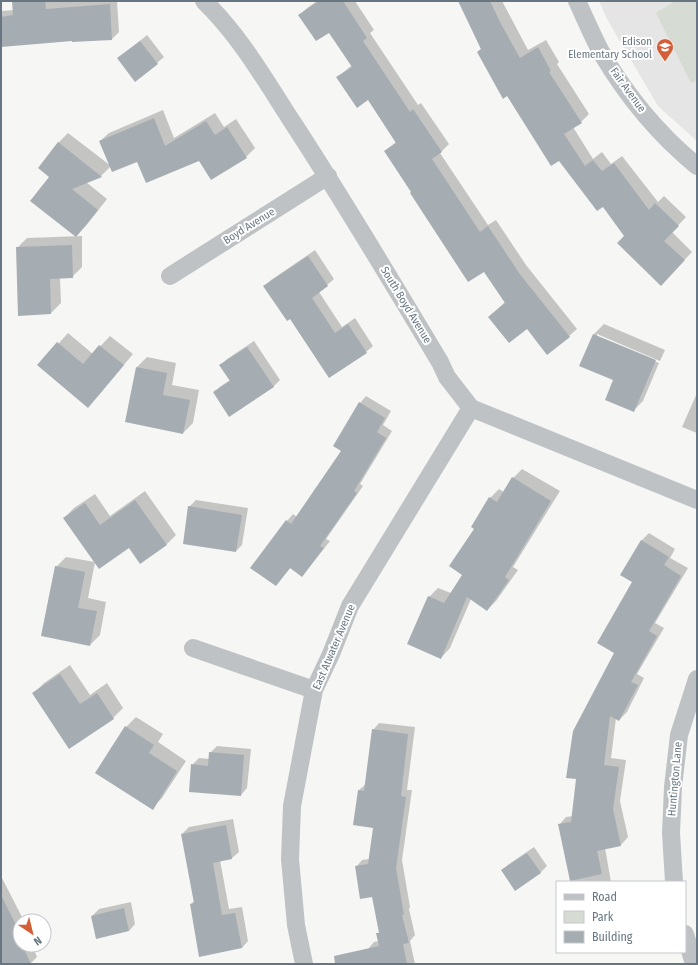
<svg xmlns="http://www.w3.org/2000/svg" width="698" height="965" font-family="'Fira Sans Condensed',sans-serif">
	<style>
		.built { fill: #e4e5e4 }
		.green { fill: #d6dbd3 }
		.shadow { fill: #0003 }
		.building { fill: #a6adb2 }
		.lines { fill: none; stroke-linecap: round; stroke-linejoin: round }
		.minor { stroke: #bec2c5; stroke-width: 18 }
		.labels { text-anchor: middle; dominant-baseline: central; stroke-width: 4; stroke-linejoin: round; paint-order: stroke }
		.poi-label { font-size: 11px; fill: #687682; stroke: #fff; text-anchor: end }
		.street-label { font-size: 11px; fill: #687682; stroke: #fff }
	</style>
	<rect width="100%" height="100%" fill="#f6f6f4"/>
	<path class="built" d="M599 1H697V141L658 106 607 19Z"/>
	<path class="green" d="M675 1H697V80L691 83 656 13Z"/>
	<path class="shadow" d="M13 1H52V2L117 1 119 32 112 39 73 41V40L1 46V11L14 10Z
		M317 1H355L374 30 370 33 418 105 421 103 449 144 440 153 488 225 496 220 526 265 577 329 569 336 527 328 489 317 505 302 484 271 412 191 385 151 396 142 368 99 338 77 352 65 329 31 300 15 307 8Z
		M459 1H502L528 50 546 40 559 62 557 64 589 114 581 122 573 127 593 159 602 152 611 164 622 156 658 202 664 196 686 217 672 232 692 252 669 276 626 236 603 206 508 95 478 52 481 49Z
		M147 35 164 57 157 63 119 58Z
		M163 110 174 138 215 113 224 127 236 119 255 148 246 157 199 160 138 161 111 166 101 176 86 182 107 199 86 226 76 236 51 177 58 143 68 133 111 166 100 141 109 133Z
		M82 236V267L72 277H60L61 303 51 313 17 248 27 238Z
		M315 250 334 279 319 292 342 327 355 318 373 346 366 352 290 317 265 286 271 280Z
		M604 324 665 350 660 361 597 334V337L659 363 643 401 633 411 615 380 594 334Z
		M68 333 93 354 110 336 133 354 98 396 39 365Z
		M254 341 280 380 273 387 214 392 221 386 230 380 221 365 227 359Z
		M147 357 176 363 172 385 199 390 193 423 183 433 137 367Z
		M697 393V433L682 427Z
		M366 396 391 411 383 425 392 431 360 484 363 486 326 539 330 541 302 576 291 567 276 585 287 521 293 514 297 517 342 450 360 403Z
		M522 469 560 491 513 567 518 570 496 601 487 610 471 599 450 648 441 658 429 597 438 588 451 593 464 575 476 529 490 498 499 489 504 492 513 478Z
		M145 491 176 535 166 545 129 546 64 518 74 508 95 494 110 516Z
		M196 500 248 508 242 545 236 551 189 507Z
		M649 533 675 549 670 558 688 568 655 623 664 628 637 674 644 678 627 712 619 720 616 718 611 758 626 760 620 801 628 837 621 845 605 848 611 882H571L559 825 566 817 573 816 634 582 641 541Z
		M66 557 95 562 88 598 106 602 100 635 90 645 56 567Z
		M70 665 90 695 107 683 123 708 113 718 70 747 34 693 44 683Z
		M136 717 163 734 158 742 186 761 162 798 152 808 126 727Z
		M379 723 415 727 407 790H412L402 860 410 907 409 909 415 935 410 941 415 964H371L368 949 374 942 379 941 377 934 380 932 373 896 356 867 362 860 369 859 374 827 359 790 366 784 373 730Z
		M217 746 251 749 247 788 241 795 192 765 199 758 210 759V753Z
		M233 819 239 852 232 858 220 860 229 909 242 907 248 941 242 948 191 904 194 901 182 834 189 827Z
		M534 847 547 866 540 873 502 870 509 864Z
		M1 876 24 921H20V945H32L37 957 30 964H1Z
		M131 902 135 924 129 931 92 916 99 909Z"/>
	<path class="building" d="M12 1H45L46 9 110 4 112 40 72 42V41L1 47V17L13 15Z
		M319 1H343L367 38 363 41 410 112 413 109 442 152 432 159 480 232 488 226 519 273 570 337 547 355 527 329 509 343 488 317 505 303 484 272 468 282 410 193 411 192 384 151 396 143 368 100 357 108 336 77 352 67 329 33 316 41 298 15Z
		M458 1H490L501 24 520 58 538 47 551 71 549 72 582 123 564 134 585 166 593 160 602 171 614 163 649 210 655 203 679 226 664 241 685 260 661 286 617 243 624 236 603 207 597 211 559 161 551 166 507 96 503 99 477 52 481 49Z
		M140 41 158 64 135 82 117 58Z
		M154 118 165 146 206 121 215 135 227 127 247 158 211 180 199 161 146 183 137 162 112 172 99 141Z
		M58 142 102 177 72 189 98 210 76 237 30 201 49 177 38 168Z
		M72 245 73 278 50 279 51 314 18 316 16 247Z
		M308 256 328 286 312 298 335 333 348 324 367 353 329 378 290 319 287 321 263 286Z
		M593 334 656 360 634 412 605 400 613 380 579 366Z
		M57 342 83 364 99 345 124 365 88 408 37 365Z
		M247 347 274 387 229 417 213 392 230 381 219 365Z
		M136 367 167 373 163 395 190 400 183 434 125 422Z
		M359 402 385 418 377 432 386 438 354 491 357 493 320 546 324 548 302 577 290 568 276 586 250 568 286 520 291 524 341 451 333 446Z
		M512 477 551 501 505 577 509 580 487 611 467 597 441 659 407 644 428 596 444 603 462 575 449 566 474 529 471 527 489 497 497 502Z
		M135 500 167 545 140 564 129 548 99 569 63 518 85 503 100 525Z
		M188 506 242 515 236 552 183 544Z
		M641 540 669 557 664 565 681 576 649 631 657 636 631 682 638 685 619 721 610 716 604 765 619 767 613 809 621 846 597 851 602 874 570 881 558 824 571 822 576 779 566 778 573 731 614 653 597 643 632 582 620 575Z
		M55 566 85 572 78 608 97 611 90 646 41 636Z
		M60 674 80 704 97 693 114 719 69 749 32 693Z
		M125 726 154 745 149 753 177 771 153 810 95 773Z
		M372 729 408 734 401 796 406 797 396 868 404 915H402L409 943 403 944 407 964H335L334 956 379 946 376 933H379L372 897 360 899 355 866 368 864 373 828 353 825 358 790 364 791Z
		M209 752 244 755 241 796 189 792 191 764 208 766Z
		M226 825 232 859 213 863 222 915 235 913 242 948 199 957 190 904 194 903 181 834Z
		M527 853 541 873 515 891 501 870Z
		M1 895 20 933V945H22L31 964H1Z
		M124 908 129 931 96 939 91 916Z"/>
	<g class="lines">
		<path class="minor" d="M204 1C241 37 265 80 293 123 344 201 392 282 440 362L447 377 471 408 697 500
			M577 1C585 18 593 37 602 54 627 96 659 135 697 166
			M170 276 328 176
			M193 648 314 690
			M674 882 671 833 673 787 679 735 697 679
			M685 934 694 964
			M304 964 296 925 290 859 292 806 314 690 331 654 350 606 471 408"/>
	</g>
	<defs>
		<g id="school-pin" transform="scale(0.9)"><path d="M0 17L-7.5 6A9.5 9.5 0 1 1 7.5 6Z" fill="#d35e37" stroke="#fff"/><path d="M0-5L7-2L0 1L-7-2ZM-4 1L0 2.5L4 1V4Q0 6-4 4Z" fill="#fff"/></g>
	</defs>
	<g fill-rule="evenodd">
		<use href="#school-pin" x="665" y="47"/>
	</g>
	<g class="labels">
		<g class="poi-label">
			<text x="652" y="41">Edison<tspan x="652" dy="13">Elementary School</tspan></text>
		</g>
		<g class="street-label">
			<text transform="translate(628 90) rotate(54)">Fair Avenue</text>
			<text transform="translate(249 226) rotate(-32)">Boyd Avenue</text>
			<text transform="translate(406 305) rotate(59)">South Boyd Avenue</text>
			<text transform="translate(334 647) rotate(-67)">East Atwater Avenue</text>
			<text transform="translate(675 779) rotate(-85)">Huntington Lane</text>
		</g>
	</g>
	<rect width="698" height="965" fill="none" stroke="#687682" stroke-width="4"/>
	<rect x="556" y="881" width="130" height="72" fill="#ffffff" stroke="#c3c8cd"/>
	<rect x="564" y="894" width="20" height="6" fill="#bec2c5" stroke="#c3c8cd"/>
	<text x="592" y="901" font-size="12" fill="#687682">Road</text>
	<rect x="564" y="911" width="20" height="12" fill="#d6dbd3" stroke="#c3c8cd"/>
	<text x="592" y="921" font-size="12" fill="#687682">Park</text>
	<rect x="564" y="931" width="20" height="12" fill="#a6adb2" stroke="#c3c8cd"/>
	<text x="592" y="941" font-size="12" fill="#687682">Building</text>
	<g transform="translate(32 933) rotate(145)"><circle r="19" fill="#ffffff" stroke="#c3c8cd"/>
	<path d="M0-3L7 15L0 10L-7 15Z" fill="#d35e37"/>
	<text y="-6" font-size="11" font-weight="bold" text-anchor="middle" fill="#687682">N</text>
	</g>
</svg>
